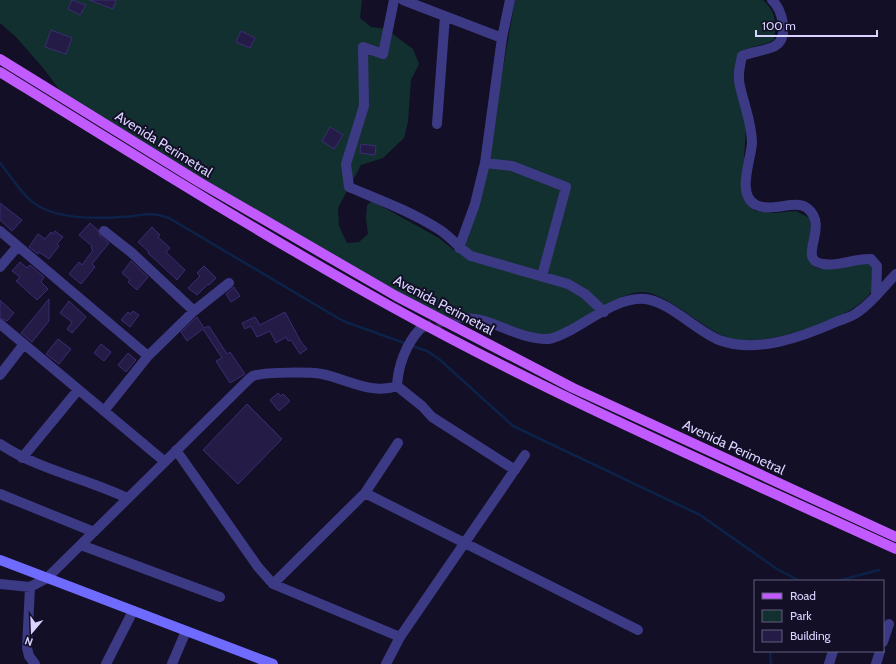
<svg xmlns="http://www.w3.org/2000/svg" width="896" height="664" font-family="Cabin,sans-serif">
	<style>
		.green { fill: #12302f }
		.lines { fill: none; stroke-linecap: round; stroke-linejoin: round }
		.stream { stroke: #0c2248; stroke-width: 2.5 }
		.building { fill: #241b47; stroke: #3b2d73 }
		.street-tunnel { stroke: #312d47; stroke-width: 10; stroke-dasharray: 10 5; stroke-linecap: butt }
		.street { stroke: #3d3a85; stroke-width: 10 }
		.secondary { stroke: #6f6bff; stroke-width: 10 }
		.primary { stroke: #c25bff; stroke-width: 10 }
		.labels { text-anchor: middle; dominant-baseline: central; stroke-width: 4; stroke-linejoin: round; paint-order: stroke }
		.street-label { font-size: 14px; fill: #d9d4ff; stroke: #130f26 }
	</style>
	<rect width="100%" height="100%" fill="#130f26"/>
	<path class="green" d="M0 0H362L360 18 371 27 386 29 413 49 419 64 411 80 408 122 404 138 383 158 361 165 338 208 339 226 347 243 359 242 368 234 366 219 367 205 372 201 439 238 455 251 465 246 479 206 515 0H763C777 13 776 22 774 40 761 47 750 45 738 54L746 129 742 186 746 202 755 211 773 213 796 211 810 218C813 230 807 243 807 256L816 268 828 269 868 263 874 269C874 275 875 285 872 290 858 319 761 348 731 339 705 331 664 290 641 292 609 294 572 335 545 335 522 335 497 322 473 321 467 321 459 324 453 325L66 99 44 69 16 37 0 23Z"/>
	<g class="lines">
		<path class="stream" d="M0 163C9 174 17 187 27 197 47 219 93 219 121 217 142 216 148 211 169 218L343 321 407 344
			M412 346 427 351 439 359 513 426 700 515 777 569 800 581
			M837 581 879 570
			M770 651 771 664"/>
	</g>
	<path class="building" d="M72 0 86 5 80 15 68 9Z
		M89 0H116L113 9Z
		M51 30 72 38 66 54 45 47Z
		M241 31 255 38 250 48 236 42Z
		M330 127 343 135 334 149 322 141Z
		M361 144 376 146 375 155 360 153Z
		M0 203 22 220 12 231 0 220Z
		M90 223 98 230 100 236 109 243 92 264 95 267 81 284 69 274 79 262 82 265 93 250 91 248 92 246 79 235Z
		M152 227 160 235 158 237 170 248 166 252 185 270 177 280 148 253 149 252 138 242Z
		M55 231 63 237 57 244 59 246 49 259 39 252 38 254 29 247 38 234 45 239 51 232 53 234Z
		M131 261 148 277 137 290 128 282 130 280 122 273Z
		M20 262 27 268 30 265 44 277 41 282 48 289 37 300 16 281 20 277 12 271Z
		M204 266 216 278 209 285 208 284 197 295 188 288 200 276 197 273Z
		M234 287 240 296 231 302 226 294Z
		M49 299V321L32 342 21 333Z
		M0 300 14 313 7 321 0 318Z
		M69 301 86 317 72 333 67 329 72 322 60 313Z
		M133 311 139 315 130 327 121 320 128 312 130 314Z
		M285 312 301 342 307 349 300 354 291 340 288 341 286 337 276 343 270 331 257 337 251 326 245 329 242 323 255 317 260 325Z
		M197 317 204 328 209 326 227 354 230 352 245 374 230 383 216 361 222 358 203 329 187 341 181 332Z
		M58 339 71 349 59 364 46 354Z
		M101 344 111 352 104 361 94 353Z
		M128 353 136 360 126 372 118 365Z
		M278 393 281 396 283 394 290 401 279 411 270 400Z
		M247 404 282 439 238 484 203 450Z"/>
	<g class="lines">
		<path class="street-tunnel" d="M422 328 459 317"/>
		<path class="street" d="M394 0 383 54 363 47 364 106 346 164 349 187C380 200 412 212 440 230 452 238 459 248 471 256L568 284 585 294 604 312
			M403 0 502 38
			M772 0C782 9 790 37 775 46 768 50 752 52 742 56 740 66 737 76 740 86 744 105 752 123 752 143 751 160 736 195 756 205 773 213 794 199 807 208 831 226 795 260 823 264 839 267 854 258 871 259L877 266 876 296
			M437 124 445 16
			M485 163 512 166 566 187 542 276
			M0 231 148 356
			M104 231 132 253 194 311
			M459 248 475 204 485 163 502 38 510 0
			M0 267 18 246
			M459 317C467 318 477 319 485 321 506 328 527 340 549 339 556 338 565 333 571 330 593 318 619 297 645 299 668 301 697 331 719 340 756 354 802 337 836 322 843 319 852 317 858 312 873 302 884 286 896 274
			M0 324 164 461
			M0 375 24 344
			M397 386 422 406 432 417 515 470
			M104 411 148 356 194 311 229 283
			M0 444C39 470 85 478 127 498
			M176 450 258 567 273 584 400 637
			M22 458 78 390
			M365 493 638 630
			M0 494 94 532
			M81 545 220 597
			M0 584 30 587
			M273 584 365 493 398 443
			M883 642 889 624
			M35 664 29 656 27 648 30 587 47 578 249 379C251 377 254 375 257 375 269 372 310 372 322 374 347 379 372 395 397 386 398 366 406 344 420 329
			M106 664 133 611
			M172 664 186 631
			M386 664 400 637 525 455
			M829 664 833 651
			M876 664 880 651"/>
		<path class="secondary" d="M0 560 273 664"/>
		<path class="primary" d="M0 59 199 182 396 296 573 388 896 537
			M0 72C129 152 257 232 390 306 554 397 726 471 896 549"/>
	</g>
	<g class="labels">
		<g class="street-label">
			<text transform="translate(164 144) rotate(32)">Avenida Perimetral</text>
			<text transform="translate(444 305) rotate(28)">Avenida Perimetral</text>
			<text transform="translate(734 447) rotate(25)">Avenida Perimetral</text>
		</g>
	</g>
	<rect x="754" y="580" width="130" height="72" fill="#130f26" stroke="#625e7d"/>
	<rect x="762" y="593" width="20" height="6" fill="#c25bff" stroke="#625e7d"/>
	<text x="790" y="600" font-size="12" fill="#d9d4ff">Road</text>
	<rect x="762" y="610" width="20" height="12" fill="#12302f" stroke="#625e7d"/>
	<text x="790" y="620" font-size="12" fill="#d9d4ff">Park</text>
	<rect x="762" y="630" width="20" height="12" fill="#241b47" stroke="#625e7d"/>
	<text x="790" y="640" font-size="12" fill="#d9d4ff">Building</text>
	<g transform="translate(32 632) rotate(199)" stroke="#130f26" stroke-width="3" paint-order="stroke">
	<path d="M0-3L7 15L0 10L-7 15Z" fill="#d9d4ff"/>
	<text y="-6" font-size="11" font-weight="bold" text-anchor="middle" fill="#d9d4ff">N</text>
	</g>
	<path d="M756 30v6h121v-6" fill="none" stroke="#d9d4ff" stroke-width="2"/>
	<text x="762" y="30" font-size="12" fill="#d9d4ff" stroke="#130f26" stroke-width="3" paint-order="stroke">100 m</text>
</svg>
